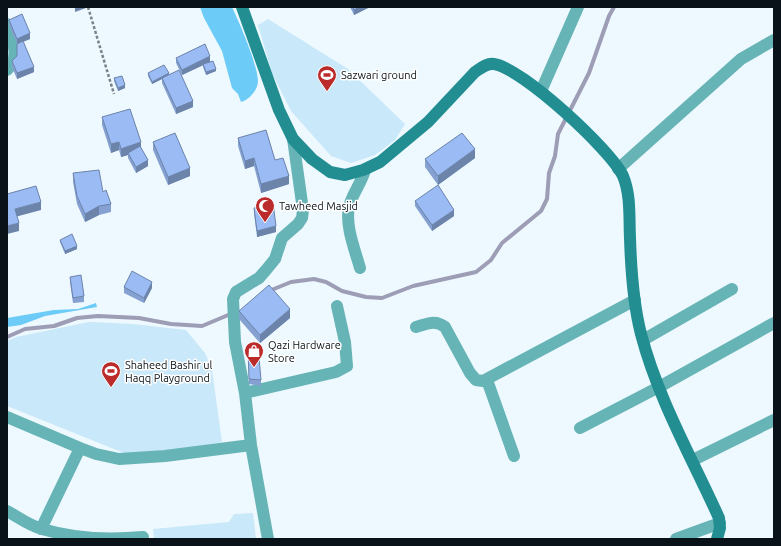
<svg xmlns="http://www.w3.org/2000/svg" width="781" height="546" font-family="Ubuntu,sans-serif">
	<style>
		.green { fill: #c9e8f9 }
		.forest { fill: #6ccbf7 }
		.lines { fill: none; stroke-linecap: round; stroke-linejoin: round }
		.stream { stroke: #9d9db5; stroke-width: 4 }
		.path { stroke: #788389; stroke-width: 2.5; stroke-dasharray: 3 2; stroke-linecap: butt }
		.street { stroke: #67b4b6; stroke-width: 12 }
		.secondary { stroke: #228e92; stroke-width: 12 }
		.wall { fill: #84a1d1 }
		.shaded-wall { fill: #6c83aa }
		.building { fill: #9abbf3; stroke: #6c83aa }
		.labels { text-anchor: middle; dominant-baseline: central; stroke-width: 3; stroke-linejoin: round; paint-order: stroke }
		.poi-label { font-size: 11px; fill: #081218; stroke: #fff; text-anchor: start }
	</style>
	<rect width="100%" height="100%" fill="#edf9ff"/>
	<path class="green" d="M268 19 348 69 405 124 395 140 375 155 351 163 331 156 291 111 272 73 258 25Z
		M89 322 133 324 186 330 205 353 212 370 222 442 184 449 124 453 7 406V341L16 337Z
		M253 513 256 539H154L153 529 229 522 234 514Z"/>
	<path class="forest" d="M200 7H232C240 24 257 63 258 81 258 90 249 100 241 102L238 94 232 88 222 51 204 18Z
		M96 303 97 307 45 316 21 325 7 327V318L54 310 78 309Z"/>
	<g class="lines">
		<path class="stream" d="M269 291 291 282 314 279 326 282 342 291 366 297 382 298 413 286 476 272 491 260 502 243 541 211 547 199 549 173 555 156 558 134 589 73 609 16 614 7
			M7 337 25 329 54 326 77 318 98 316 139 318 171 324 202 326 233 313"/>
		<path class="path" d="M88 7 114 94"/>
		<path class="street" d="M7 24C12 39 21 58 7 70
			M541 91 578 7
			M618 169 741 59 774 40
			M360 268C355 250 345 226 349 207 352 194 361 184 365 170
			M416 327C427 324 435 319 445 327L470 373 476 380 483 381 635 300
			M643 340 732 289
			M487 380 514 456
			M245 393 336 372 347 366 345 342 337 306
			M7 417 80 448 96 454 119 459 165 456 251 445
			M580 428 659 387 774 323
			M693 460 774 420
			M7 511C18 517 30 526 42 529 75 539 110 540 143 537
			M41 529 80 448
			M268 539 251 445 245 393 235 342 233 299 236 292 259 278 266 270 275 259 282 238 298 224 302 218 303 210 293 139
			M676 539 720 523"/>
		<path class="secondary" d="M242 7 279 110 293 139 312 159 330 172 345 175 363 170 380 162 428 122 475 72C481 68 487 63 494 64 522 68 611 150 623 176 631 195 629 218 630 238 631 271 633 303 641 334 658 399 692 458 719 518L720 528 717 539"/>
	</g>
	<path class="wall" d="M350 7H370L354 15Z
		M9 20 30 39 23 42 34 72 17 79 12 67V61L17 56V44L9 25Z
		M176 58 210 62 216 71 206 75 203 67V65L182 75 176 63Z
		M148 73 169 75 193 107 176 114 162 83V79L152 84 148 76Z
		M114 78 125 88 118 91 114 81Z
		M102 117 141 148 148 166 136 173 128 158V155L121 157 119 150 111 153 102 125Z
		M238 138 275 160 289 184 261 193 254 166 245 169 238 146Z
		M153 142 190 176 168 185 153 150Z
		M475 158 438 185 425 167V159Z
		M73 173 103 192 111 204V212L99 215 85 222 77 204 73 182Z
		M415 201 454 216 432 231 415 206Z
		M254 208 276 232 257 237 254 213Z
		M60 240 77 249 65 254 60 242Z
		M70 277 84 296V302L73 303 70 282Z
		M124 287 152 288 144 303 124 293Z
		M239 311 290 318 260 343 239 319Z
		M248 347 261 380V386L249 384Z"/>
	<path class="shaded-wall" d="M75 7H86V8L75 12Z
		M359 7H370L354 15V10Z
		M30 33V39L17 44V39Z
		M210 56V62L182 75V70Z
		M34 67V72L17 79V73Z
		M216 69V71L206 75V72Z
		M169 73V76L162 78V79L152 84V82Z
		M125 85V88L118 91V88Z
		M193 101V107L176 114V108Z
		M119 142V150L111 153V144Z
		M141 142V151L128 153V155L121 157V149Z
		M475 149V158L438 185V176Z
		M254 158V166L245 169V161Z
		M148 160V166L136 173V167Z
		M190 168V176L168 185V177Z
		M289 176V184L261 193V184Z
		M41 202V210L15 217V209Z
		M99 206V215L85 222V214Z
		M454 210V216L432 231V225Z
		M19 223V231L7 234V226Z
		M276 226V232L257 237V231Z
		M77 246V249L65 254V251Z
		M152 282V288L144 303V298Z
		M290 309V318L260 343V335Z"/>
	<path class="building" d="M353 7H359L354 10Z
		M22 14 30 33 17 39 9 20Z
		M23 41 34 67 17 73 12 61 17 56V44Z
		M205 44 210 56 182 70 176 58Z
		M213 61 216 69 206 72 203 64Z
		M164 65 169 73 152 82 148 73Z
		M179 70 193 101 176 108 162 78Z
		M122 76 125 85 118 88 114 78Z
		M130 109 141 142 121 149 119 142 111 144 102 117Z
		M266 130 275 160 283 158 289 176 261 184 254 158 245 161 238 138Z
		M175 133 190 168 168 177 153 142Z
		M462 133 475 149 438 176 425 159Z
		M140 146 148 160 136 167 128 153Z
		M99 170 103 192 106 190 111 204 99 206 85 214 77 196 73 173Z
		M438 185 454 210 432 225 415 201Z
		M36 186 41 202 15 209 19 223 7 226V194Z
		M273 203 276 226 257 231 254 208Z
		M72 234 77 246 65 251 60 240Z
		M132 271 152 282 144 298 124 287Z
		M81 275 84 296 73 298 70 277Z
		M269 285 290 309 260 335 239 311Z
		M258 346 261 380 249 379 248 347Z"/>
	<defs>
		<g id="stadium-pin" transform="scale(1)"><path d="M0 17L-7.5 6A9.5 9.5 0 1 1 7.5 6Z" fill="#bb2b2b" stroke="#fff"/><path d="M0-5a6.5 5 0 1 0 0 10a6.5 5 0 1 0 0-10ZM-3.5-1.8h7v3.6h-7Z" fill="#fff"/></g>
		<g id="mosque-pin" transform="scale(1)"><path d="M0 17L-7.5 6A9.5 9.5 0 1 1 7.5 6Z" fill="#bb2b2b" stroke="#fff"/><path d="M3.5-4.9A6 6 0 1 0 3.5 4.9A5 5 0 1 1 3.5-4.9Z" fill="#fff"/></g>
		<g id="shop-pin" transform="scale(1)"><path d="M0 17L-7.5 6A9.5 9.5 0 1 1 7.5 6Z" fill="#bb2b2b" stroke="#fff"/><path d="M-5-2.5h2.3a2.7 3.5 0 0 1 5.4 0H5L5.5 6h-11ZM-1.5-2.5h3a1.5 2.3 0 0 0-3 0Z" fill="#fff"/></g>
	</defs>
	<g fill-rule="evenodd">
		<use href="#stadium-pin" x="327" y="75"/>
		<use href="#mosque-pin" x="265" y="206"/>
		<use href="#shop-pin" x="254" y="351"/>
		<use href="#stadium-pin" x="111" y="371"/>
	</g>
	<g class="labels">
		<g class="poi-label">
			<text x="341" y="75">Sazwari ground</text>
			<text x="279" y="206">Tawheed Masjid</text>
			<text x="268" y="345">Qazi Hardware<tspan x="268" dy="13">Store</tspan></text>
			<text x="125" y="365">Shaheed Bashir ul<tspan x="125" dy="13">Haqq Playground</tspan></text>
		</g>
	</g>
	<rect width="781" height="546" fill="none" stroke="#081218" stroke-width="16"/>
</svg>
